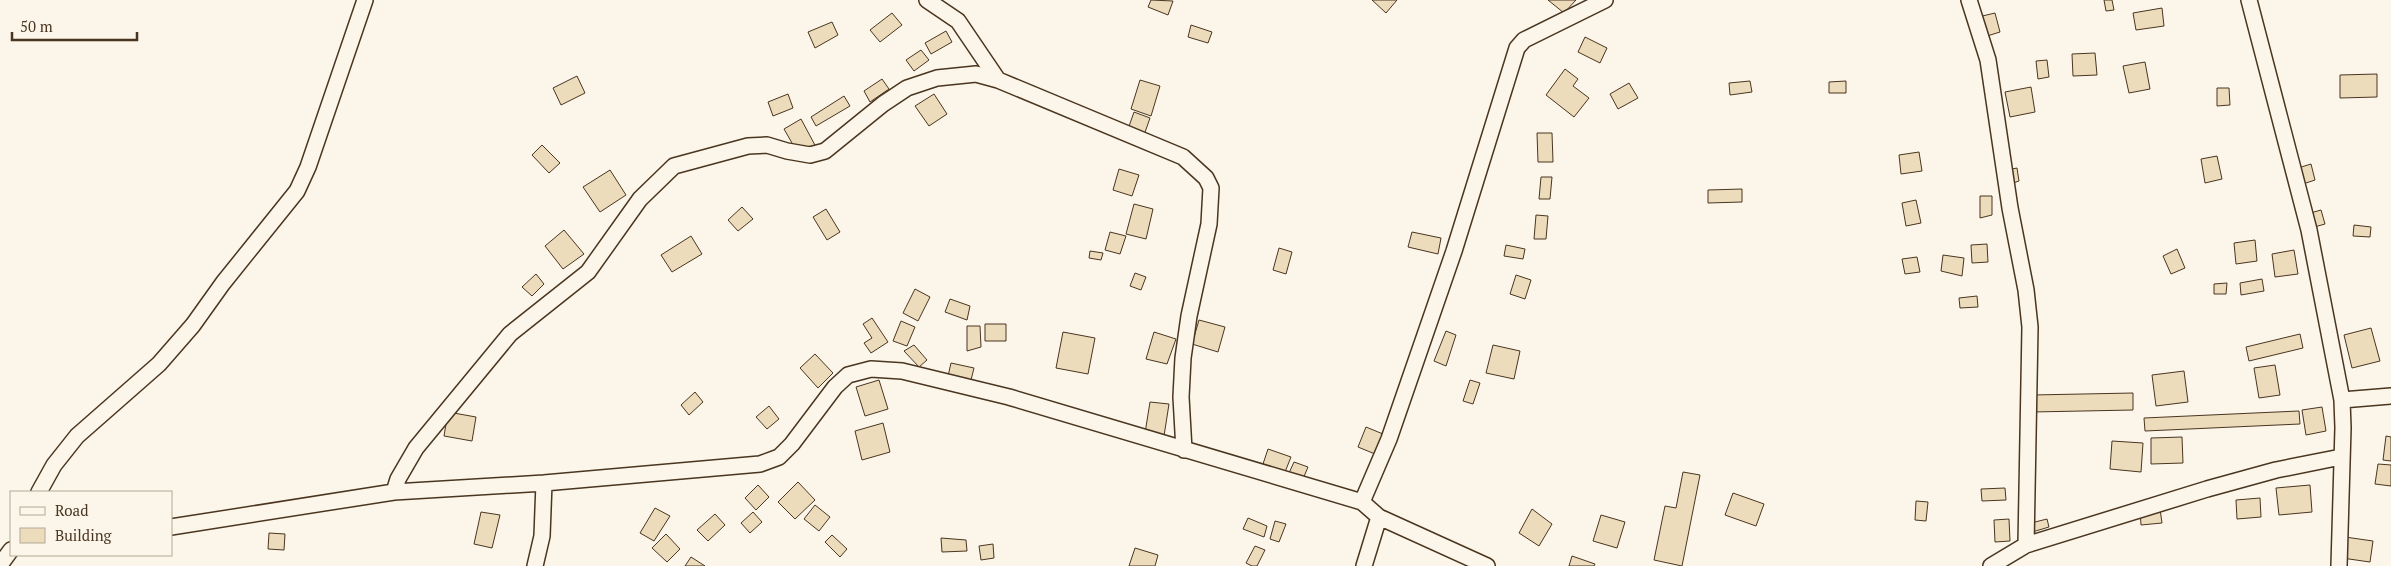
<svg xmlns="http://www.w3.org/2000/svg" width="2391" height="566" font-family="'PT Serif',serif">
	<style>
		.building { fill: #ecdcbc; stroke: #4a3520 }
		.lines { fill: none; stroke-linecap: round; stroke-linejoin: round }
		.minor-casing { stroke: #4a3520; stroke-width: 18 }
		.minor { stroke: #fbf6e9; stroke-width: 15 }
	</style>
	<rect width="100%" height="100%" fill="#fbf6e9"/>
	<path class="building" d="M1151 0 1173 1 1168 15 1148 7Z
		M1372 0H1397L1386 13Z
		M1548 0H1576L1564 13Z
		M2104 0H2112L2114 10 2106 11Z
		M2162 8 2164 26 2136 30 2133 13Z
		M892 13 902 25 880 42 870 30Z
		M1995 13 2000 32 1984 37 1978 17Z
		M832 22 838 35 815 48 808 32Z
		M1191 25 1212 32 1208 43 1188 37Z
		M946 31 952 42 931 54 925 43Z
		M1585 37 1607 48 1600 63 1578 52Z
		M921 50 929 60 914 71 906 60Z
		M2095 53 2097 75 2073 76 2072 54Z
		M2047 60 2049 77 2038 79 2036 61Z
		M2145 62 2150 89 2129 93 2123 66Z
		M1565 69 1578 79 1573 86 1589 98 1574 117 1546 95Z
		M2377 74V97L2340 98V75Z
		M577 76 585 93 561 105 553 88Z
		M882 79 889 89 870 102 864 91Z
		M1140 80 1160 86 1151 116 1131 109Z
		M1750 81 1752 92 1730 95 1729 83Z
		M1846 81V93H1829V82Z
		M1629 83 1638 98 1618 109 1610 94Z
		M2031 87 2035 112 2010 117 2005 92Z
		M2217 88H2229L2230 105 2217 106Z
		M788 94 793 108 773 116 768 102Z
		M934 94 947 114 929 126 915 106Z
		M844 96 850 106 816 126 811 117Z
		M1134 112 1150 118 1143 138 1127 132Z
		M801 119 816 147 796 150 784 129Z
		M1537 133H1552L1553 162H1538Z
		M542 145 560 163 549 173 532 155Z
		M1919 152 1922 171 1901 174 1899 155Z
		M2217 156 2222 179 2205 183 2201 159Z
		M2311 164 2315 180 2303 184 2298 168Z
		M2017 168 2019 181 2010 184 2007 170Z
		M1119 169 1139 175 1132 196 1113 190Z
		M610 170 626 195 600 212 583 187Z
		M1541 177H1552L1550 199H1539Z
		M1742 189V202L1708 203V190Z
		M1980 196H1992V215L1980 218Z
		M1916 200 1921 223 1906 226 1902 203Z
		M1134 204 1153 209 1146 239 1126 234Z
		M742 207 753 219 738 231 728 220Z
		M826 209 840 232 827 240 813 217Z
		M2321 210 2325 224 2311 228 2307 214Z
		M1536 215 1548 216 1546 239H1534Z
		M2354 225 2371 227 2370 237 2353 236Z
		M564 230 584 254 563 269 545 246Z
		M1110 232 1126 236 1120 254 1105 250Z
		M1412 232 1441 238 1438 254 1408 247Z
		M691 236 702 254 672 272 661 255Z
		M2255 240 2257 261 2236 264 2234 243Z
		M1987 244 1988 262 1972 263 1971 245Z
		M1506 245 1525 249 1523 259 1504 256Z
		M1279 248 1292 252 1286 274 1273 270Z
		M2177 249 2185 268 2171 274 2163 256Z
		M2294 250 2298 274 2275 277 2272 254Z
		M1090 251 1103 253 1101 260 1089 258Z
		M1943 255 1964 258 1962 276 1941 271Z
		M1917 257 1920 272 1905 274 1902 259Z
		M1135 273 1146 277 1141 290 1130 286Z
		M536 274 544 284 532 296 522 287Z
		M1516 275 1531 280 1525 299 1510 294Z
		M2262 279 2264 291 2241 295 2240 283Z
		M2227 283 2226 294H2214V284Z
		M915 289 930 297 918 321 903 313Z
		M1977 296 1978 307 1960 308 1959 298Z
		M950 299 970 306 967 320 945 312Z
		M872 318 888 342 871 353 864 343 872 338 863 324Z
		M1199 320 1225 327 1218 352 1192 344Z
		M901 321 915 327 907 346 893 341Z
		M985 324H1006V341H985Z
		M967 326H980L981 347 967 351Z
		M2371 328 2380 361 2352 368 2344 335Z
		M1446 331 1456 335 1446 366 1434 361Z
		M1063 332 1095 338 1088 374 1056 368Z
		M1154 332 1176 339 1167 364 1146 359Z
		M2300 334 2303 348 2249 361 2246 347Z
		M914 345 927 360 919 367 904 351Z
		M1493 345 1520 351 1514 379 1486 373Z
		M815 354 833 373 818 388 800 368Z
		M951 363 974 368 971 380 948 376Z
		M2275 365 2280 395 2259 398 2254 368Z
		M2184 371 2188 402 2156 406 2152 375Z
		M879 380 888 409 865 416 856 387Z
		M1470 380 1480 383 1473 404 1463 401Z
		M695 392 703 402 689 415 681 405Z
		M2133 393V410L2032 412V395Z
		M1150 402 1169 404 1164 436 1145 433Z
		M769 406 779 419 767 429 756 417Z
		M2322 407 2326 431 2306 435 2302 410Z
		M2299 411 2300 424 2145 431 2144 418Z
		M448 412 476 417 472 441 444 436Z
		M883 423 890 452 862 460 855 431Z
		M1366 427 1383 434 1375 454 1358 447Z
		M2386 436 2391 437V461L2383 460Z
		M2182 437 2183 463 2151 464V438Z
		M2112 441 2143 443 2141 472 2110 469Z
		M1268 449 1291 457 1285 472 1263 464Z
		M1294 462 1308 467 1303 479 1289 473Z
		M2378 464 2391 465V486L2375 484Z
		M1683 472 1700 475 1682 566 1654 560 1665 506 1676 508Z
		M798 482 815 500 795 519 778 502Z
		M758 485 769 497 756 510 745 498Z
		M2310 485 2312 512 2279 515 2276 488Z
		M2005 488 2006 500 1982 501 1981 489Z
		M1733 493 1764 504 1756 526 1725 515Z
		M2260 498 2261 517 2237 519 2236 500Z
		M1916 501 1928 502 1926 521 1915 520Z
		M815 505 830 517 819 531 804 519Z
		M655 508 670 516 654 541 640 533Z
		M1532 509 1552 524 1539 546 1519 533Z
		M2160 509 2162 523 2141 525 2140 511Z
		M481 512 500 515 492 548 474 544Z
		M753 512 762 522 750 533 741 523Z
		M715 514 725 525 708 541 697 530Z
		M1601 515 1625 522 1617 548 1593 541Z
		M1248 518 1267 526 1264 537 1243 529Z
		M2009 519 2010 541 1995 542 1994 520Z
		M2047 519 2049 527 2029 533 2027 524Z
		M1275 521 1286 524 1279 542 1270 539Z
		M269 533 285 534 284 550 268 549Z
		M666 534 680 549 667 562 652 548Z
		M832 535 847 549 840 557 825 542Z
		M2345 537 2373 541 2370 562 2342 558Z
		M941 538 966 540 967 551 942 552Z
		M993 544 994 558 981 560 979 546Z
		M1255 546 1265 550 1257 566H1252L1246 563Z
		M1135 548 1158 555 1155 566H1129Z
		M1572 556 1595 564 1594 566H1569Z
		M691 557 705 566H685Z"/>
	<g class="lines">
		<g class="minor-casing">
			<path id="minor" d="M927 0 958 21 998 80
				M1969 0 1988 60 2010 208 2026 290 2030 327 2026 545
				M2249 0 2309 230 2342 400 2343 428 2339 566
				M2342 400 2391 396
				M39 492 54 465 77 436 159 364 193 325 223 283 297 191 308 167 365 0
				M394 492 398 479 416 448 510 334 588 272 640 199 674 166 748 146 767 145 787 151 810 155 825 151 883 104 907 88 937 78 976 74 998 80 1183 157 1206 178 1211 188 1209 224 1189 316 1183 358 1181 397 1184 450
				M1362 502 1389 439 1454 251 1517 48 1524 40 1605 0
				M171 527 394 492 544 483 760 464 779 457 792 444 835 387 848 375 871 369 902 371 1009 397 1362 502 1379 517 1487 566
				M0 565 11 550
				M535 566 542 536 544 483
				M1364 566 1379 517
				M1991 566 2026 545 2207 489 2276 470 2341 457"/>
		</g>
		<use href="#minor" class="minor"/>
	</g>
	<rect x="10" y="491" width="162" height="65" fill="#fbf6e9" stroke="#b4a999"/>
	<rect x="20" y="507" width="25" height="8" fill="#fbf6e9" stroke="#b4a999"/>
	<text x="55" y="516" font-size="15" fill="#4a3520">Road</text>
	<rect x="20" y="528" width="25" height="15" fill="#ecdcbc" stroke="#b4a999"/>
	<text x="55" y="541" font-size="15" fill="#4a3520">Building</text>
	<path d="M12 32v8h125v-8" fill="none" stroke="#4a3520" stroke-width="2.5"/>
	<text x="20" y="32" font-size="15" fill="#4a3520" stroke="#fbf6e9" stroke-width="4" paint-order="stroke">50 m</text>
</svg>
